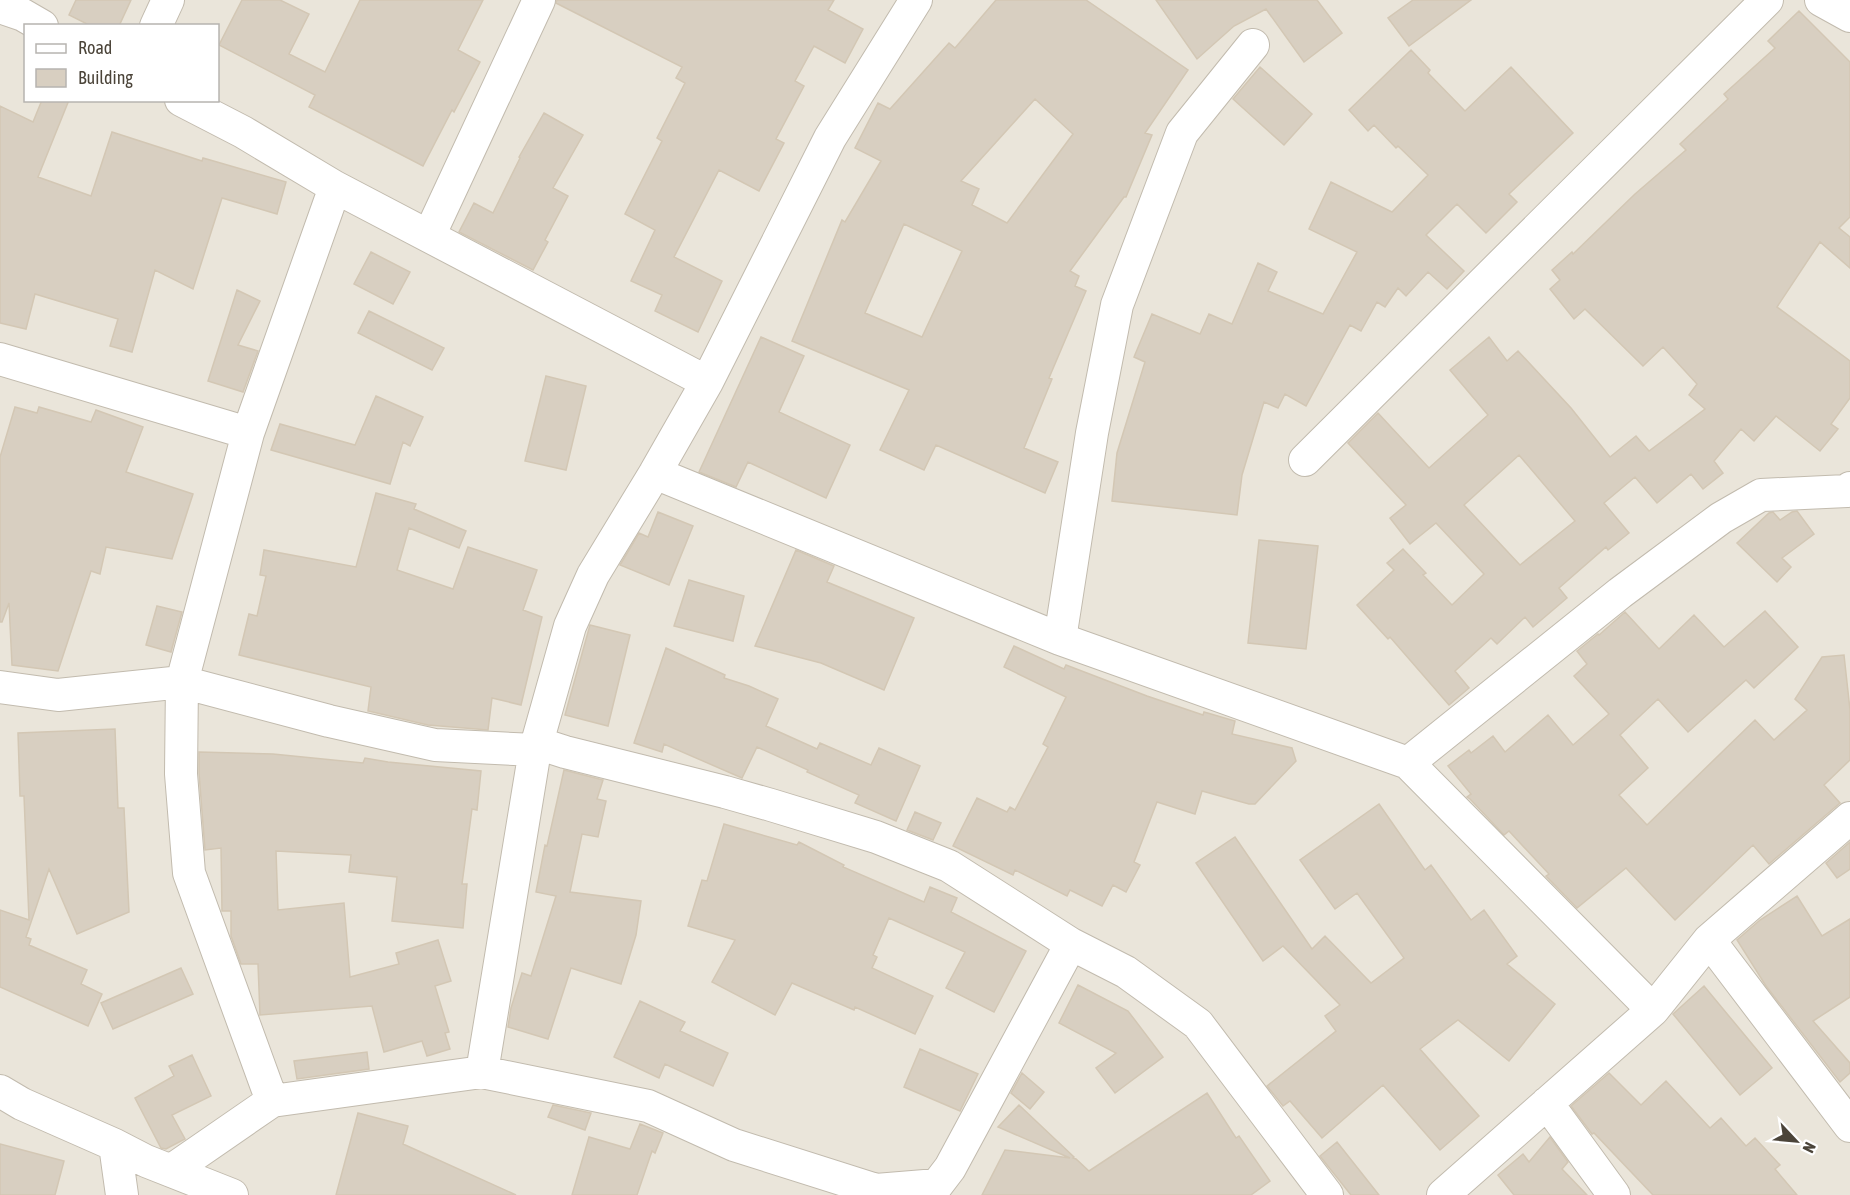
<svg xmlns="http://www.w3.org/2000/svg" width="1850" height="1195" font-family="'Asap Condensed',sans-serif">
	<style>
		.residential { fill: #eae5da; fill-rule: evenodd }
		.building { fill: #d8cfc1; stroke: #d3c7b4; stroke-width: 1.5; fill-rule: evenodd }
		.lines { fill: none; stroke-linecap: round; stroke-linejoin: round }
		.minor-casing { stroke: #c2bbae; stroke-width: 34 }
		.minor { stroke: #fff; stroke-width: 32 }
	</style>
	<rect width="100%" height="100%" fill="#f6f3ec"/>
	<path class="residential" d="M0 0H1850V1195H0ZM26 26H218V100H26Z"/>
	<path class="building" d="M76 0H131L119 26H91L69 15Z
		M242 0H280L309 14 289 54 325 72 360 0H483L458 50 480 62 454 112 452 110 423 166 309 107 315 95 219 45Z
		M557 0H834L828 10 863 29 845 63 814 46 795 81 804 86 776 139 784 143 759 191 719 170 674 257 722 281 698 332 655 311 662 295 631 281 655 230 625 214 662 141 657 138 685 83 676 78 682 67 556 3Z
		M996 0H1086L1188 70 1145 133 1152 135 1126 197H1124L1070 271 1079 276 1075 286 1086 291 1049 378 1052 379 1024 448 1058 462 1045 493 936 445 924 470 880 450 909 390 792 341 842 220 845 222 881 161 855 148 878 103 890 109 949 43 955 48ZM1035 99 1073 134 1007 223 972 205 979 189 961 181ZM904 224 962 251 922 337 865 313Z
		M1156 0H1317L1342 33 1304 62 1266 9 1234 26 1197 59Z
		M1413 0H1471L1409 46 1388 18Z
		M1799 11 1850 62V217L1839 228 1850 237V268L1820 242 1777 307 1850 361V398L1831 424 1838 429 1820 451 1776 416 1754 441 1741 429 1714 461 1723 473 1703 489 1691 474 1657 503 1635 477 1604 503 1629 533 1608 550 1606 547 1559 588 1567 598 1533 627 1525 617 1497 644 1491 638 1455 671 1469 688 1449 705 1390 637 1388 639 1357 605 1394 570 1387 563 1403 549 1426 573 1423 575 1452 605 1484 574 1436 523 1410 544 1390 518 1406 505 1348 443 1378 413 1429 468 1488 415 1450 370 1489 337 1507 361 1518 351 1571 408 1610 457 1636 436 1649 451 1705 409 1689 395 1697 384 1663 347 1643 366 1585 309 1574 319 1550 289 1560 280 1552 270 1572 252 1573 254 1635 194 1686 150 1680 144 1728 99 1724 94 1775 48 1768 41ZM1519 455 1575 521 1520 565 1464 505Z
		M1411 50 1430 70 1428 73 1465 111 1511 67 1573 133 1509 194 1517 202 1486 233 1457 204 1426 235 1464 271 1447 289 1428 272 1406 296 1398 288 1385 307 1377 302 1361 331 1350 325 1306 406 1285 394 1278 408 1264 402 1242 475 1237 515 1112 501 1117 453 1145 362 1134 357 1152 314 1200 334 1209 314 1232 324 1258 263 1277 272 1268 291 1323 314 1357 252 1309 229 1331 182 1392 212 1428 175 1398 146 1396 148 1374 125 1368 131 1349 110Z
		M1260 67 1312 114 1284 145 1233 99Z
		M42 100H69L38 177 91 196 112 132 202 161 203 158 286 182 277 214 222 198 193 289 155 270 132 352 110 346 118 319 35 294 26 329 0 323V106L33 122Z
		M544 113 583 135 553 188 568 196 545 240 548 242 533 270 459 232 474 203 493 213 520 158 519 157Z
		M371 252 410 272 393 304 354 284Z
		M237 290 260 301 238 345 258 351 243 392 208 381Z
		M369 311 444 348 432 370 358 333Z
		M761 337 804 356 779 412 850 445 826 498 748 462 736 487 699 472Z
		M546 376 586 386 566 470 525 461Z
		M376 396 423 417 410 446 403 442 390 484 271 450 280 424 355 445Z
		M15 407 37 413 39 407 91 422 96 410 143 427 126 472 193 494 172 559 106 547 100 574 91 571 58 671 12 665 9 603 2 622H0V457Z
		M376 493 416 504 414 509 466 531 459 548 409 528 397 570 453 589 468 547 537 570 523 610 542 617 521 705 492 698 488 730 428 725 368 711 371 687 239 655 249 614 257 616 266 576 260 575 264 550 356 567Z
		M1797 511 1814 534 1782 558 1791 567 1777 582 1737 543 1769 513 1773 512 1780 520 1792 512Z
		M658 512 693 526 669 585 620 565 639 533 648 537Z
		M1259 540 1318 546 1306 649 1248 643Z
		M796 550 834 566 827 582 914 618 884 690 821 663 755 646Z
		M689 580 744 596 733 641 674 626Z
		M157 606 182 612 171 652 146 645Z
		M1765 611 1798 647 1754 688 1746 680 1688 732 1658 699 1620 735 1648 768 1619 795 1647 825 1755 720 1774 740 1807 710 1795 699 1822 657 1844 655 1850 710V760L1824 785 1840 803 1769 864 1753 845 1675 920 1626 868 1577 908 1546 876 1549 874 1509 831 1504 835 1470 799 1467 797 1471 794 1448 766 1469 750 1471 753 1493 736 1505 752 1548 715 1573 745 1609 714 1574 676 1587 664 1577 651 1598 634 1599 635 1625 612 1659 649 1694 615 1724 647Z
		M590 625 630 635 608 726 565 715Z
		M1014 646 1064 669 1066 665 1147 696 1203 715 1204 712 1235 721 1232 734 1292 748 1296 761 1255 804H1249L1202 791 1195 814 1157 802 1134 862 1140 865 1126 892 1113 885 1102 906 1070 890 1067 896 1015 870 1013 875 953 846 977 798 1007 812 1010 807 1015 810 1048 747 1043 744 1066 697 1004 667Z
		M666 648 725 675 724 678 749 686 778 699 766 726 817 749 820 743 871 765 879 748 920 766 896 821 855 803 859 795 807 772 808 770 757 747 742 778 664 744 662 752 634 743Z
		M115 729 118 808H124L129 912 77 934 49 869 26 937 31 939 29 945 87 970 81 984 102 994 88 1026 0 987V910L29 920 24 796H20L18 733Z
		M199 752 273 754 363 763 365 758 388 762 481 771 477 810 472 809 462 884H467L463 928 392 921 397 877 349 872 351 855 276 851 278 910 344 903 350 977 399 964 396 953 438 940 451 981 435 986 449 1032 445 1033 450 1049 427 1056 422 1041 384 1052 372 1006 260 1015 258 964H241L231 936V911H222L221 848 205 850 199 773Z
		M564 770 603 780 597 799 606 801 598 837 582 834 570 892 641 901 636 935 621 984 571 968 548 1039 508 1027 511 1008 522 973 531 976 556 896 536 892 545 845 547 846Z
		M1379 804 1425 870 1431 865 1471 920 1484 910 1517 956 1507 964 1555 1004 1509 1061 1458 1020 1420 1049 1479 1116 1440 1150 1383 1085 1322 1138 1290 1101 1283 1106 1267 1086 1336 1031 1325 1016 1340 1005 1283 946 1263 961 1196 863 1235 837 1312 949 1325 936 1371 983 1404 958 1357 893 1335 909 1300 860Z
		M915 812 941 823 933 840 907 830Z
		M724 824 797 845 799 842 844 865 843 867 924 902 930 887 957 898 951 912 1026 951 994 1012 946 988 965 952 889 918 873 955 877 957 872 968 933 996 915 1034 855 1007 854 1010 792 983 775 1015 712 982 735 940 688 926 702 880 707 881Z
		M1850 842V869L1837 878 1826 863Z
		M1797 896 1822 936 1850 919V997L1813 1021 1850 1063V1073L1840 1082 1766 986 1737 940 1760 920Z
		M181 968 193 994 113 1029 101 1003Z
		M1078 985 1128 1011 1163 1057 1115 1093 1096 1068 1116 1053 1059 1023Z
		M1704 986 1772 1068 1740 1095 1673 1014Z
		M640 1001 685 1022 680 1031 728 1053 713 1086 665 1064 659 1078 614 1057Z
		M920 1049 978 1074 960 1111 904 1087Z
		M367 1052 369 1069 297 1079 294 1061Z
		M192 1055 211 1096 172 1115 185 1139 166 1149 161 1148 135 1098 174 1076 169 1066Z
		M1022 1073 1044 1092 1030 1109 1011 1093Z
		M1609 1073 1641 1105 1666 1081 1710 1128 1721 1118 1746 1146 1755 1138 1780 1165 1775 1169 1797 1195H1653L1594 1133 1592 1134 1571 1106Z
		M1207 1093 1236 1138 1239 1136 1270 1181 1251 1195H982L1005 1150 1070 1158 998 1127 1019 1105 1074 1157 1073 1158 1076 1159 1089 1171Z
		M553 1105 591 1113 585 1130 548 1117Z
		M358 1113 408 1126 403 1144 516 1195H336Z
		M640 1124 663 1133 655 1153 652 1151 637 1195H572L589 1137 630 1149Z
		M1550 1137 1568 1162 1562 1169 1587 1195H1514L1498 1175 1523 1154 1529 1162Z
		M1337 1142 1379 1195H1351L1327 1165 1320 1156Z
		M0 1144 64 1161 55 1195H0Z"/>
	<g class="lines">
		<g class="minor-casing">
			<path id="minor" d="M1821 0 1850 16
				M0 7 23 15 42 26
				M156 26 168 0
				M181 100 243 132 335 187 707 382
				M429 236 539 0
				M0 359 248 433
				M1305 460 1767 0
				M655 473 1060 639 1408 763 1653 1010
				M1060 639 1092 433 1117 305 1182 133 1253 45
				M0 687 58 695 182 682 329 721 435 745 535 750
				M537 743 565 752 725 792 771 805 876 837 949 866 1071 944 1126 972 1198 1024 1327 1195
				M1408 763 1620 593 1721 518 1761 495 1847 491 1850 488
				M1709 940 1850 1126
				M482 1072 535 750 570 626 593 575 655 473 707 382 830 138 916 0
				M0 1091 22 1104 115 1145 146 1161 232 1195
				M272 1101 189 873 181 774 182 682 248 433 335 187
				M1547 1103 1614 1195
				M115 1145 122 1195
				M172 1170 272 1101 482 1072 648 1106 734 1145 876 1190 937 1185 950 1168 1071 944
				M1443 1195 1653 1010 1709 940 1850 818"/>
		</g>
		<use href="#minor" class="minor"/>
	</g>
	<rect x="24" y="24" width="195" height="78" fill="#ffffff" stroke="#b7b4b0" stroke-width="1.5"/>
	<rect x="36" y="44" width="30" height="9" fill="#ffffff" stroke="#b7b4b0" stroke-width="1.5"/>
	<text x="78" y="54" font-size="18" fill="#4b4439">Road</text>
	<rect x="36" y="69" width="30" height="18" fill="#d8cfc1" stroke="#b7b4b0" stroke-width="1.5"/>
	<text x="78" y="84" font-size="18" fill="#4b4439">Building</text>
	<g transform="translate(1796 1141) rotate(116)" stroke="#ffffff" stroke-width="4.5" paint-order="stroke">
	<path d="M0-4.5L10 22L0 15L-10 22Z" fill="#4b4439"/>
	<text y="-9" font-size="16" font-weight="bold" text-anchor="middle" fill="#4b4439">N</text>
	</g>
</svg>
